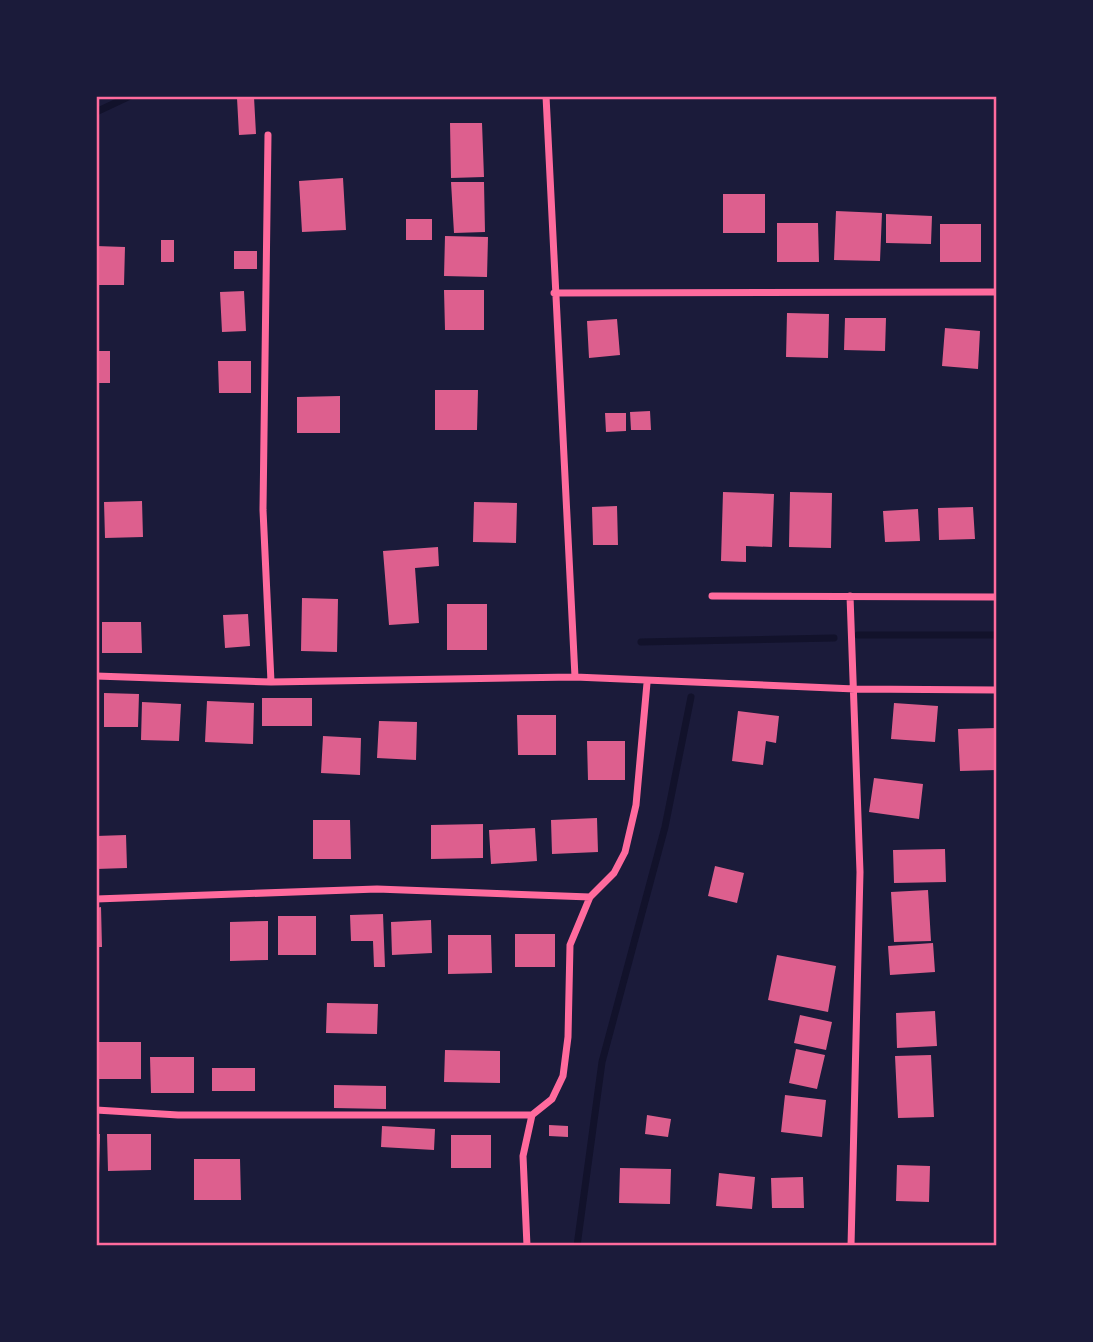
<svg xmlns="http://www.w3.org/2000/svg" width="1093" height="1342" font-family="Manrope,sans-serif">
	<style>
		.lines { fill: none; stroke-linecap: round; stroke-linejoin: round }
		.stream { stroke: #12122b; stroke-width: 7 }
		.building { fill: #dd5f8e }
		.minor { stroke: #ff6b9d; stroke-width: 7 }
		.neatline { fill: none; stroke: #ff6b9d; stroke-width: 2.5 }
	</style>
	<rect width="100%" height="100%" fill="#1b1b3a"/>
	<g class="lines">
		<path class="stream" d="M96 112 130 96
			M858 635H997
			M641 642 834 638
			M577 1246 602 1062 665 827 691 697"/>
	</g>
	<path class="building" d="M254 97 256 134 239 135 237 98Z
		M450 123H482L484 177 451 178Z
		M343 178 346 230 302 232 299 181Z
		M451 182H484L485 232 454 233Z
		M723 194H765V233H723Z
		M836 211 882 213 880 261 834 260Z
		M886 214 932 216 931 244 886 243Z
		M406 219H432V240H406Z
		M777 223H818L819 262H777Z
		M940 224H981V262H940Z
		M445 236 488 237 487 277 444 276Z
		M161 240H174V262H161Z
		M96 246 125 247 124 285H96Z
		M234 251H257V269H234Z
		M444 290H484V330H445Z
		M244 291 246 331 222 332 220 292Z
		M787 313 829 314 828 358 786 357Z
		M845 318H886L885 351 844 350Z
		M617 319 620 355 589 358 587 321Z
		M945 328 980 331 978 369 942 366Z
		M96 351H110V383H96Z
		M218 361H251V393H219Z
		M435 390H478L477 430H435Z
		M340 396V433H297V397Z
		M650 411 651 430H631L630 412Z
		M605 413H626V431L606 432Z
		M723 492 774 494 772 547 746 546V562L721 561Z
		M790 492 832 493 831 548 789 547Z
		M142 501 143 537 105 538 104 502Z
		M474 502 517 503 516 543 473 542Z
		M617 506 618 545H593L592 507Z
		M973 507 975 539 939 540 938 508Z
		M918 509 920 541 885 542 883 511Z
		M438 547 439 566 415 568 419 623 389 625 383 551Z
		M302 598 338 599 337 652 301 651Z
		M447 604H487V650H447Z
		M248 614 250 646 225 648 223 615Z
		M102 622H141L142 653H102Z
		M104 693 139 694 138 727H104Z
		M262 698H312V726H262Z
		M207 701 254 703 253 744 205 742Z
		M142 702 181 704 179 741 141 740Z
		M894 703 938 706 935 742 891 739Z
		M738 711 779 716 776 743 766 741 763 765 732 761Z
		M517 715H556V755H518Z
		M379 721 417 722 416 760 377 758Z
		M997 728V770L960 771 958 729Z
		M323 736 361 738 360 775 321 773Z
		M587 741H625V780H588Z
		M874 778 923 784 919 819 869 812Z
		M597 818 598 852 552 854 551 820Z
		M313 820H350L351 859H313Z
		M483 824V858L431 859V825Z
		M535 828 537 861 491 864 489 830Z
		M126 835 127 868 96 869V836Z
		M945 849 946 882 894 883 893 850Z
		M715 866 744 873 737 903 708 896Z
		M928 890 931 941 894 942 891 892Z
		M101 907 102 947H96V908Z
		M383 914 385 967H374L373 941H351L350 915Z
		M278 916H316V955H278Z
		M431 920 432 953 392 955 391 922Z
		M268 921V960L230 961V922Z
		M515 934H555V967H515Z
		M448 935H491L492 973 448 974Z
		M933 943 935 972 890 975 888 946Z
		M777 955 836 966 828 1012 768 1000Z
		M327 1003 378 1004 377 1034 326 1033Z
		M935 1011 937 1046 897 1048 896 1013Z
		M800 1015 832 1022 826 1050 794 1043Z
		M98 1042H141V1079H98Z
		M796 1049 825 1055 817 1089 789 1083Z
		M445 1050 500 1051V1083L444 1082Z
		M931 1055 934 1117 898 1118 895 1056Z
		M150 1057H194V1093H151Z
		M212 1068H255V1091H212Z
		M334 1085 386 1086V1109L334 1108Z
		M785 1095 826 1100 822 1137 781 1132Z
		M647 1115 671 1119 668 1137 645 1134Z
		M549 1125 568 1126V1137L549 1136Z
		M382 1126 435 1129 434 1150 381 1147Z
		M96 1134H100L99 1174H96Z
		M107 1134H151V1170L108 1171Z
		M451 1135H491V1168H451Z
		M194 1159H240L241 1200H194Z
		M897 1165 930 1166 929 1202 896 1201Z
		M620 1168 671 1169 670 1204 619 1203Z
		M719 1173 755 1177 752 1209 716 1206Z
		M803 1177 804 1208H772L771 1178Z"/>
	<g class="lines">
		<path class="minor" d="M546 96 575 677
			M268 135 263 510 271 682
			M554 293 997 292
			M712 596 997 597
			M850 596 860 872 851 1246
			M96 676 271 682 575 677 855 689 997 690
			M96 899 377 889 590 897
			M96 1110 178 1115H532
			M527 1246 523 1156 532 1115 552 1099 563 1076 568 1037 570 945 590 897 614 873 625 852 636 805 647 683"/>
	</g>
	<rect width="1093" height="1342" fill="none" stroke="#1b1b3a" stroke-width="196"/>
	<rect x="98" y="98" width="897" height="1146" class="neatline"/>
</svg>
